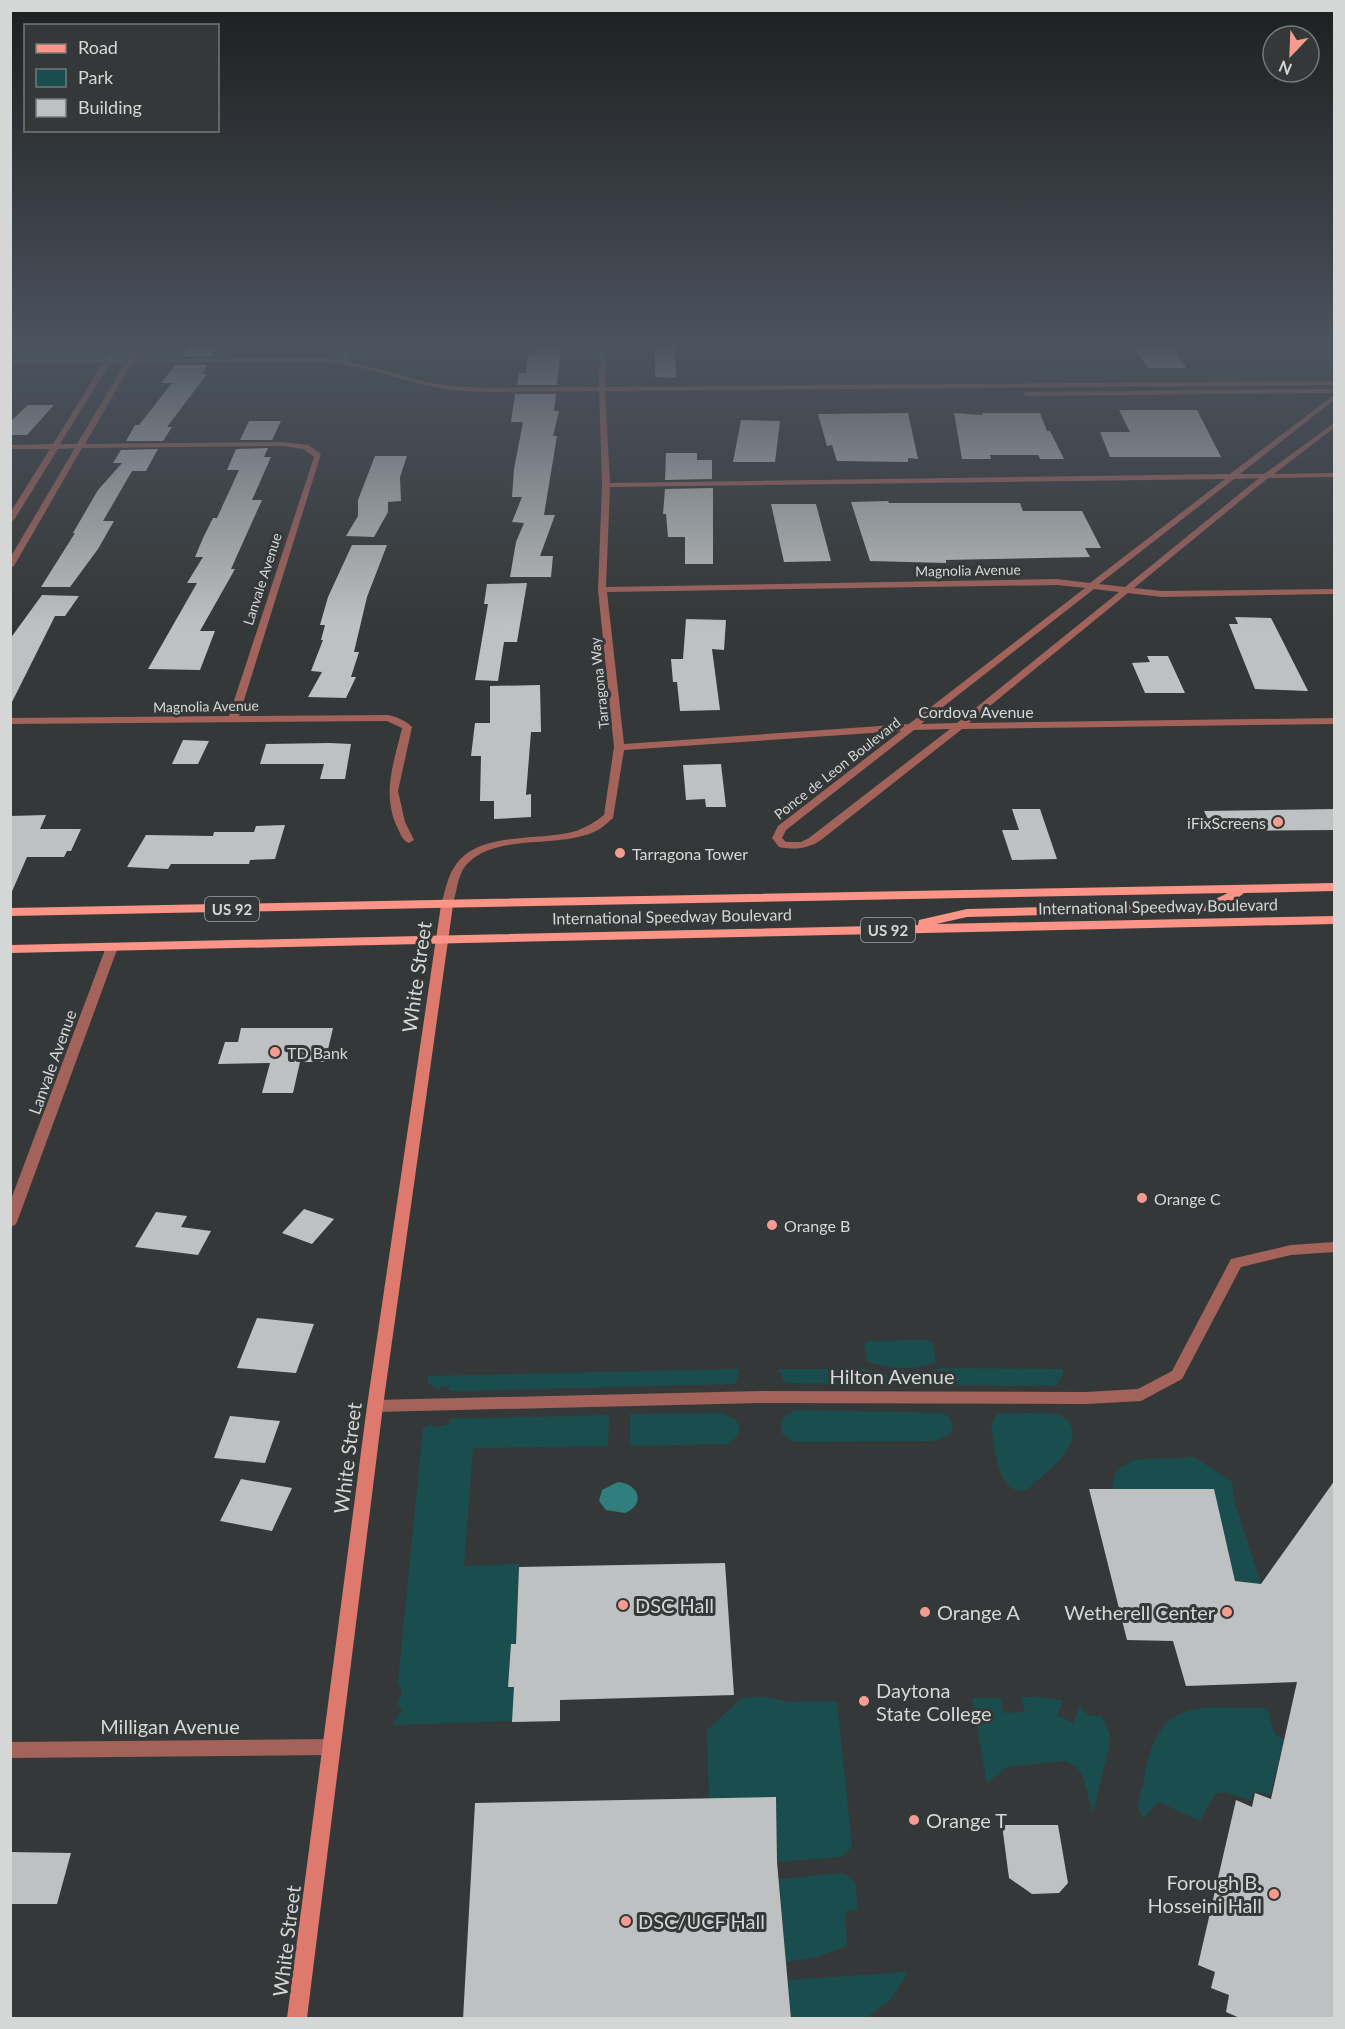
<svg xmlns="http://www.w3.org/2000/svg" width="1345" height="2029" font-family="Lato,sans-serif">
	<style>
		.green { fill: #1a4e4e }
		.water { fill: #307f7e }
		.building { fill: #bec1c1 }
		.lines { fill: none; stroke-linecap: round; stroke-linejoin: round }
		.street { fill: #a3635b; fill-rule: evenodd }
		.secondary { fill: #de796d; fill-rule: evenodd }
		.primary { fill: #fc9487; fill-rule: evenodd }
		.poi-dot { fill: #f59c91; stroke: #353838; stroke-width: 2 }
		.labels { text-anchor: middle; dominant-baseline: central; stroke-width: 6; stroke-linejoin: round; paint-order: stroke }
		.far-street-label { font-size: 14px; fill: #d5d7d7; stroke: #353838 }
		.shield { fill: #353838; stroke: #a5a7a7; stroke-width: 1.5 }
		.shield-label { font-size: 15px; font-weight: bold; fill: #d5d7d7 }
		.street-label { font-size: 16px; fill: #d5d7d7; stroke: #353838 }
		.poi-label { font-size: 16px; fill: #d5d7d7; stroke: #353838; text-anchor: start }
		.near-street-label { font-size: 20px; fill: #d5d7d7; stroke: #353838 }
		.near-poi-label { font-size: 20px; fill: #d5d7d7; stroke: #353838; text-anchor: start }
	</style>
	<rect width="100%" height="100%" fill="#353838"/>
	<path class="green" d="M1273 343H1334V370Z
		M928 1340 933 1343 936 1362C912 1371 891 1369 867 1362L864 1344 868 1341Z
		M941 1368 1062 1369 1063 1375 1055 1386 790 1383 785 1382 778 1369H865L888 1375 904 1376 919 1375Z
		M740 1369 735 1384 461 1391H449V1387L441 1386 439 1390 428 1383V1376Z
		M796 1410 942 1413 949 1417 953 1427 950 1434 935 1441 794 1442 781 1433C780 1421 785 1414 796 1410Z
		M720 1413C740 1419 747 1428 729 1444L630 1446V1414Z
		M998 1414C1016 1414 1036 1411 1055 1414 1060 1414 1067 1418 1070 1424 1083 1448 1042 1475 1027 1490 996 1497 995 1446 991 1425Z
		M609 1415 608 1446 473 1448 464 1566 519 1564 516 1644H511L508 1687H514L513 1721 394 1725 395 1720 403 1711 397 1704 402 1693 398 1683 423 1428 431 1424 434 1428 449 1424V1419Z
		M1194 1457 1232 1482 1235 1505 1261 1584 1235 1581 1214 1489H1112L1116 1471 1133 1460Z
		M767 1697 788 1702 837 1701 852 1847 841 1857 777 1862 776 1797 709 1799 707 1730 742 1698Z
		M1021 1697H1039L1063 1700 1057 1715 1073 1723 1080 1706 1087 1715 1101 1716 1109 1732 1110 1743 1093 1813 1082 1774 1077 1768 1065 1761 1007 1767 987 1784 972 1698H1000L1004 1713 1025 1712Z
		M1267 1708 1275 1735 1284 1739 1270 1795 1254 1791 1250 1800 1225 1792 1215 1794 1200 1821 1159 1802 1143 1818C1133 1805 1142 1793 1144 1779 1159 1694 1197 1709 1267 1708Z
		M843 1873 855 1883 858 1910 845 1911 847 1946 817 1957 786 1962 779 1879Z
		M908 1972 891 1999 866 2018H791L788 1980Z"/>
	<path class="water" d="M618 1482C639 1484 646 1504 625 1513L606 1510 599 1501 602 1490Z"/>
	<path class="building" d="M536 343H556L555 349H561L557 385H517L519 373H526L528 354H534Z
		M191 345H219L212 356 182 357Z
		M655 347H675L676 378 655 377Z
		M1134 348H1173L1186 368H1148Z
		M175 365H208L202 374H207L167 427H172L163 441H126L135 425H139L172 383H161Z
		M515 394H556L554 411H559L553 436H557L544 515H555L540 556H553L551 577H510L516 542 524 523 512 522 522 497H512L514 469 523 422H511Z
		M28 405H54L27 435H10V422Z
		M1119 410H1197L1221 457H1110L1100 432H1130Z
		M908 413 918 459 908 458V462L837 461 832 445 827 446 818 414Z
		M954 413 983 415 982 413H1040L1047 431H1050L1064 459H1040L1038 455H990L991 459H962Z
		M741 420 780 421 775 462H733Z
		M249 421H281L272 440H240Z
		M268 448 264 457H271L252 500H262L231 569H235L200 631H215L200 670 148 669 197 583H187L203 557H195L203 538 213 518H217L239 470H227L236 449Z
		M158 449 146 471H132L103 521H114L98 549 70 587H41L75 533H73L98 490 122 463H113L121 450Z
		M666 453H697V460H712V479L665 480Z
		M375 456H407L400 477 401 501 388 502V512L374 537 346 536 358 516V500Z
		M713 488V564H685V537H668L666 514H663L665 489Z
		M888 501 889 503H1020L1023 511H1082L1101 548H1085L1090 557 946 560V563L870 561 851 502Z
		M771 504H816L831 561 784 562Z
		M352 545H387L367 597 354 652H359L351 677H356L346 698 308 697 322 672 311 671 323 640H321L325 625H320L328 597Z
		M527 583 517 642H504L498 681 475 680 488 604H484L487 584Z
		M42 595 79 596 65 616H55L10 706V639Z
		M1235 617 1271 618 1308 691 1255 689 1229 624H1238Z
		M686 619 726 620 724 650 712 649 720 710 680 711 677 682H673L671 659H683Z
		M1147 656H1168L1185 693H1145L1132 663 1150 662Z
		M540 685 541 732H531L526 795 531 794V817L494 819V801H480L481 756H471L475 723H490V686Z
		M183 740 209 741 198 764H172Z
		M330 743 351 744 345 779H320L324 764H260L266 744Z
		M721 764 726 807H706L705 799 686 800 683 765Z
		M1012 809H1040L1057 859 1012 860 1002 830H1019Z
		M1335 809V830L1214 831 1204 811Z
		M46 815 40 829H81L71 851H67L64 857H27L10 896V816Z
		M285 825 275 859 250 860 249 864H171L168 869 127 867 146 835 213 836 214 832H254L256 826Z
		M241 1028H333L325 1062H300L293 1093H262L270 1063 218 1064 225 1042H238Z
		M304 1209 334 1219 312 1244 282 1233Z
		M156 1212 187 1216 181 1227 211 1231 198 1255 135 1247Z
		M257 1318 314 1324 296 1373 237 1368Z
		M230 1416 280 1421 265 1463 214 1458Z
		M241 1479 292 1488 272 1531 220 1521Z
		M1335 1480V2019H1242L1226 2012 1229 1995 1211 1988 1215 1972 1198 1965 1236 1800 1252 1807 1255 1793 1271 1799 1297 1682 1186 1686 1173 1641 1127 1640 1089 1489H1214L1235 1581 1261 1584Z
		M725 1563 734 1695 560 1700V1721L512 1722 514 1687H508L511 1644H516L519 1567Z
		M776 1797 777 1862 791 2019H463L475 1803Z
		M1002 1825H1058L1068 1883 1059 1893 1032 1894 1009 1878Z
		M10 1852 71 1853 57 1904H10Z"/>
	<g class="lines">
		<path class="street" d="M116 343H122L112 359H127L137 343H143L134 359 324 358 342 360 347 343H353L348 361 427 382 450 386 487 388 599 387 600 343H606L605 387 1334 381V385L605 391 610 483 1230 474 1334 395V400L1240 474H1264L1334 423V428L1274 474 1334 473V477L1268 478 1134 588 1162 591 1334 589V594L1162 597 1128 593 969 723 1334 718V724L962 729 821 840C808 849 794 850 779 847L772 838 778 826 901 731 624 750 613 818C608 822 603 827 598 830 560 850 497 832 467 864 456 876 458 894 451 907H443L441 905C445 892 447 877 455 866 478 830 540 842 576 831 587 827 595 822 604 815L614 747 598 590 602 485 599 391 487 392 450 390 424 385 363 368 324 362 132 363 85 444 282 442 308 445 321 454 239 716 388 715C397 717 405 720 412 727L398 791 405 822 414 840 409 843C403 841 401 835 398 829 381 794 394 763 402 728L387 721 10 724V718L229 716 314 457 303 449 282 446 82 448 14 566 10 568V558L75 448 58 449 14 520 10 522V513L50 449H10V445L53 444 103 363 10 364V360L106 359ZM110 363H125L77 444H60ZM1259 478 1125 587 1099 584 1234 479ZM1225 479 1090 583 1057 579 606 587 610 487ZM1057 585 1085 588 909 724 624 744 607 592ZM1094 589 1119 592 957 723 921 724ZM950 729 809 838 801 842H786L782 838 786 830 914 730Z
			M1334 389V393L1026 396 1023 394 1026 392Z
			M112 944 118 947 17 1222 15 1225 10 1227V1202L106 947Z
			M1334 1242V1252L1291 1255 1241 1267 1182 1379 1141 1401 1086 1404 761 1403 375 1412 370 1410 367 1406 370 1402 375 1400 761 1391 1086 1392 1138 1389 1172 1371 1231 1259 1291 1245Z
			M331 1739 337 1741 340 1747 337 1753 331 1755 10 1758V1742Z"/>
		<path class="secondary" d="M447 902 453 905 383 1406 307 2018H287L367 1406 441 905Z"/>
		<path class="primary" d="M1334 883V891L1244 893 1230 904 1207 911 967 917 936 924 1334 916V924L10 953V945L918 925 919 920 967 909 1207 903 1228 893 10 916V908Z"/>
	</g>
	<linearGradient id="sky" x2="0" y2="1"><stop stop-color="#1d1f1f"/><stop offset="0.55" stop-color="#4b535e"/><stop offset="1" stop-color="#4b535e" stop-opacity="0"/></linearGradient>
	<rect width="1345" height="627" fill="url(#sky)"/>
	<g class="poi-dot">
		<circle cx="1278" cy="822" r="6"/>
		<circle cx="620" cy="853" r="6"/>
		<circle cx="275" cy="1052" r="6"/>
		<circle cx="1142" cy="1198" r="6"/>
		<circle cx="772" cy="1225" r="6"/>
		<circle cx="623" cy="1605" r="6"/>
		<circle cx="925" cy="1612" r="6"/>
		<circle cx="1227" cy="1612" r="6"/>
		<circle cx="864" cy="1701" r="6"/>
		<circle cx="914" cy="1820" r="6"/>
		<circle cx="1274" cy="1894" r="6"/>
		<circle cx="626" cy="1921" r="6"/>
	</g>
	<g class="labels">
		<g class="far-street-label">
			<text transform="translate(968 570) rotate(-1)">Magnolia Avenue</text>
			<text transform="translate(262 579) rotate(-72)">Lanvale Avenue</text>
			<text transform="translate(599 683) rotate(-96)">Tarragona Way</text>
			<text transform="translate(206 706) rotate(-1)">Magnolia Avenue</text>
			<text transform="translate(837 768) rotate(-38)">Ponce de Leon Boulevard</text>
		</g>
		<g class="shield">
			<rect x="205" y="897" width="54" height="24" rx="4.5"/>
			<rect x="861" y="918" width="54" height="24" rx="4.5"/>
		</g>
		<g class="shield-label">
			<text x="232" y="909">US 92</text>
			<text x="888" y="930">US 92</text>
		</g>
		<g class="street-label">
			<text x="976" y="711">Cordova Avenue</text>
			<text transform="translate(1158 906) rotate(-1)">International Speedway Boulevard</text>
			<text transform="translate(672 916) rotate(-1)">International Speedway Boulevard</text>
			<text transform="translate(52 1062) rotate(-70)">Lanvale Avenue</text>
		</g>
		<g class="poi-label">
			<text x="1266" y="822" text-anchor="end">iFixScreens</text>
			<text x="632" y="853">Tarragona Tower</text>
			<text x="287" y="1052">TD Bank</text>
			<text x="1154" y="1198">Orange C</text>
			<text x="784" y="1225">Orange B</text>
		</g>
		<g class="near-street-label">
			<text transform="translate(416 977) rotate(-82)">White Street</text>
			<text x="892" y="1376">Hilton Avenue</text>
			<text transform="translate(347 1458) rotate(-83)">White Street</text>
			<text x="170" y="1726">Milligan Avenue</text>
			<text transform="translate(286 1941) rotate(-83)">White Street</text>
		</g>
		<g class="near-poi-label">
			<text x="635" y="1605">DSC Hall</text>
			<text x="937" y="1612">Orange A</text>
			<text x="1215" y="1612" text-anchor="end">Wetherell Center</text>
			<text x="876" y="1690">Daytona<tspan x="876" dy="23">State College</tspan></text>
			<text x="926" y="1820">Orange T</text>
			<text x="1262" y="1882" text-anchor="end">Forough B.<tspan x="1262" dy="23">Hosseini Hall</tspan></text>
			<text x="638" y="1921">DSC/UCF Hall</text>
		</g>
	</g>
	<rect width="1345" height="2029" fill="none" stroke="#d5d7d7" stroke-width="24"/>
	<rect x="24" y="24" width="195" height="108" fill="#353838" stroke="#757878" stroke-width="1.5"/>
	<rect x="36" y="44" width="30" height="9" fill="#fc9487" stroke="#757878" stroke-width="1.5"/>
	<text x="78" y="54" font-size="18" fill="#d5d7d7">Road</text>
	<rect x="36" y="69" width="30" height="18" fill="#1a4e4e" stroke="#757878" stroke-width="1.5"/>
	<text x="78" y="84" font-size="18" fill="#d5d7d7">Park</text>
	<rect x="36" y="99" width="30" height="18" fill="#bec1c1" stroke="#757878" stroke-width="1.5"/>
	<text x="78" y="114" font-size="18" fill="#d5d7d7">Building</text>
	<g transform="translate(1291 54) rotate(203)"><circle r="28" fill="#353838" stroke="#757878" stroke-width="1.5"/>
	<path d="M0-4.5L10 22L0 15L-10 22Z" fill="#f59c91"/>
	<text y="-9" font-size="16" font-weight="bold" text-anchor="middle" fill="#d5d7d7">N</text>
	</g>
</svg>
